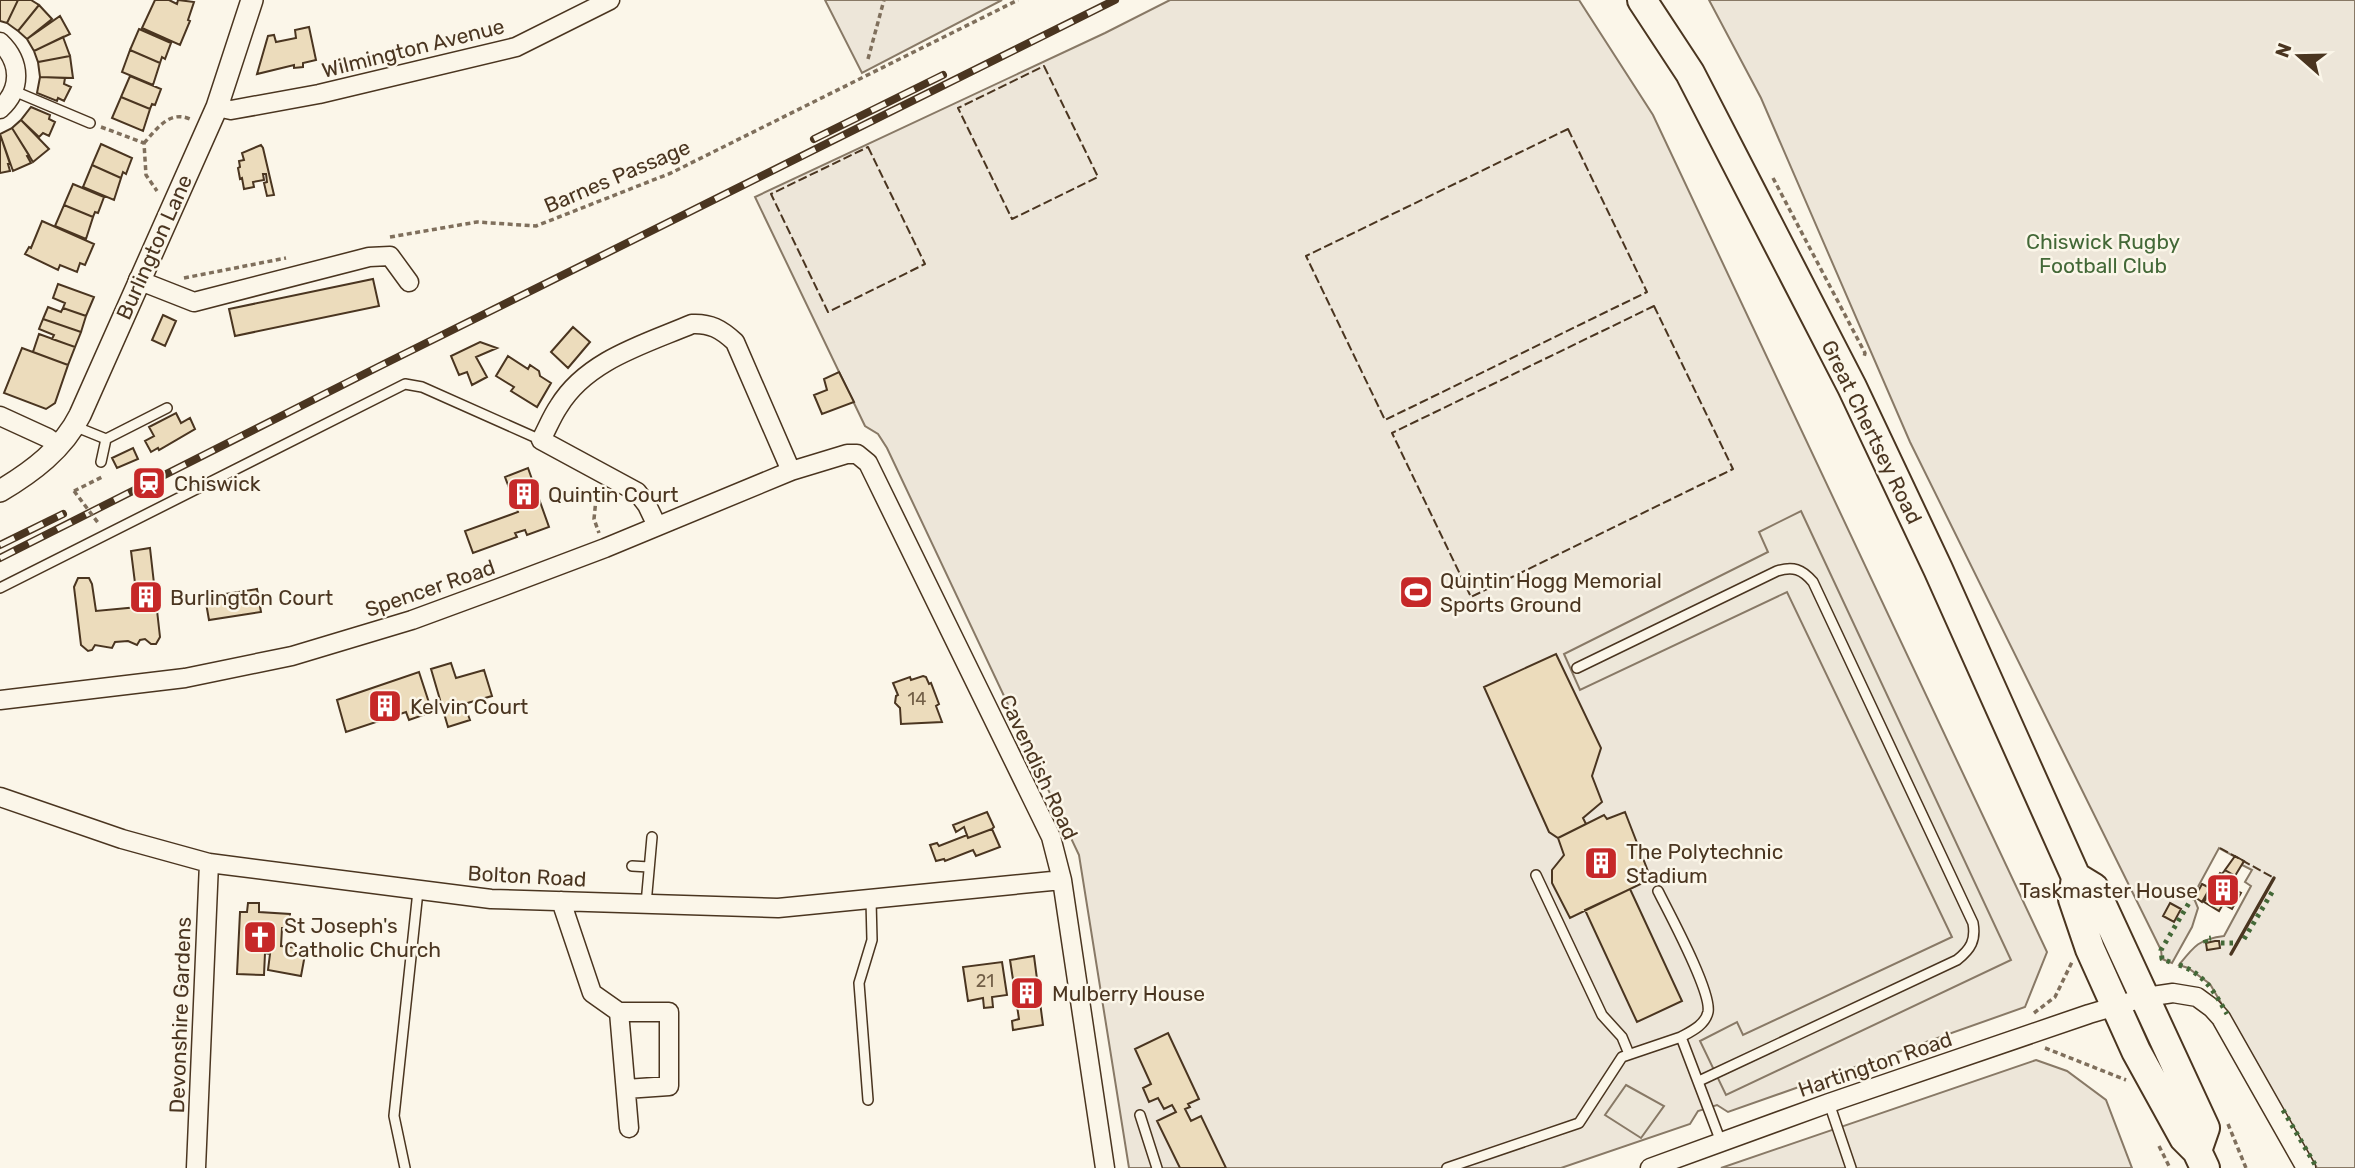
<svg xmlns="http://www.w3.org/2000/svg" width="2355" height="1168" font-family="Rubik,sans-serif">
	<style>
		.green { fill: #ede6d9; stroke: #887966; stroke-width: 2 }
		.parking { fill: #ede7d9; stroke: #887966; stroke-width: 2 }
		.building { fill: #ecdcbc; stroke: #4a3520; stroke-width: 2 }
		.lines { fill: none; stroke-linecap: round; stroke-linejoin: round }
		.service-casing { stroke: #4a3520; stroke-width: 12 }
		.minor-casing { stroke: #4a3520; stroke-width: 21 }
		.tertiary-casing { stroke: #4a3520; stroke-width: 24 }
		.trunk-casing { stroke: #4a3520; stroke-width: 32 }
		.path { stroke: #7f6f5c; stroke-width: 3.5; stroke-dasharray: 5 3.5; stroke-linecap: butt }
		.service { stroke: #fbf6e9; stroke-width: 9 }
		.minor { stroke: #fbf6e9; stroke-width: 18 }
		.tertiary { stroke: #fbf6e9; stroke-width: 21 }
		.trunk { stroke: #fbf6e9; stroke-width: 28 }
		.rail-casing { stroke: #4a3520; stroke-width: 8 }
		.rail { stroke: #fbf6e9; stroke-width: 5; stroke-dasharray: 16; stroke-linecap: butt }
		.path-bridge { stroke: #7f6f5c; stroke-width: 3.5; stroke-dasharray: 5 3.5; stroke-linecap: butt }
		.hedge { stroke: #436837; stroke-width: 5; stroke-dasharray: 3.5 5; stroke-linecap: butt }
		.fence { stroke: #4a3520; stroke-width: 2; stroke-dasharray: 9 3.5; stroke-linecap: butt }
		.wall { stroke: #4a3520; stroke-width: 3.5 }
		.labels { text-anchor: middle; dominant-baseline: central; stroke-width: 5; stroke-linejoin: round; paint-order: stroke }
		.number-label { font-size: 18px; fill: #725f47 }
		.street-label { font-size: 21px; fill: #4a3520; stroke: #fbf6e9 }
		.park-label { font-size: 21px; fill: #436837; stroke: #fbf6e9 }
		.poi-label { font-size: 21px; fill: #4a3520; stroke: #fbf6e9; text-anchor: start }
	</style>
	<rect width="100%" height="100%" fill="#fbf6e9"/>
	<path class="green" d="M825 0H1002L862 73Z
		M1170 0H1579L1653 115 2047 952 2025 1007 1728 1112 1717 1105 1698 1111 1690 1124 1561 1168H1129L1079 855 887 448 878 434 865 426 755 197 1105 33Z
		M1709 0H2355V1168H2317L2210 984 2188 968 2179 965C2194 946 2199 939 2224 936L2251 886 2245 882 2252 870 2242 865 2243 861 2219 848 2193 896 2198 908 2192 927 2172 963 2162 959 2161 950 1910 442 1761 98Z
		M2036 1060 2067 1071 2106 1100 2132 1168H1721Z"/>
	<path class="parking" d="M1801 511 2011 960 1726 1095 1700 1041 1737 1022 1743 1035 1952 937 1787 592 1580 690 1564 654 1768 552 1759 532Z
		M1626 1085 1664 1106 1641 1138 1605 1115Z"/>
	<path class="building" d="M0 0H18L7 23 0 21Z
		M18 0H31L39 5 18 31 7 23Z
		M155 0H169L177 4 178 0 194 2 188 20 190 21 180 45 142 28Z
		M39 5 52 19 27 39 18 31Z
		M60 16 70 34 34 51 27 39Z
		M309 27 316 60 303 63V67L294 68V65L257 74 268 36 274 35 276 42 296 38 295 30Z
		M139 29 171 43 165 59 162 57 160 63 130 50Z
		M63 37 70 56 38 62 34 51Z
		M130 50 160 63 153 85 122 72Z
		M70 56 73 78 40 77 38 62Z
		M130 76 161 89 155 105 152 104 150 109 121 97Z
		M40 77 65 78 64 84 71 87 64 101 58 98 57 101 37 93Z
		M121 97 150 109 143 131 112 118Z
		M31 107 50 115 49 119 55 122 49 136 43 133 39 137 21 120Z
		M21 120 49 149 33 162 12 128Z
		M12 128 29 155 27 156 31 163 13 171 0 134Z
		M0 134 10 164H8L10 171 0 173Z
		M101 144 132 158 126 174 123 172 121 178 92 165Z
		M261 145 263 148 274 195 267 196 264 183 267 182 266 174H263L264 180 253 182 254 187 244 189 242 178 240 179 238 168 240 167 239 161 244 160 242 153Z
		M92 165 121 178 114 200 83 187Z
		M73 184 104 197 98 213 95 212 93 217 64 205Z
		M64 205 93 217 86 239 55 226Z
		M42 221 94 244 85 265 80 263 77 272 60 265 58 270 25 254 29 247 31 248Z
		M373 279 379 306 235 336 229 309Z
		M58 284 94 297 86 316 63 308 65 303 53 298Z
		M48 307 61 312 63 308 86 316 81 332 43 319Z
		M163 315 176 321 165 346 152 340Z
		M43 319 81 332 75 347 52 339 54 335 39 329Z
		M573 327 590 342 568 368 551 352Z
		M39 334 75 347 68 365 33 352Z
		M480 342 497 348 476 357 487 377 472 385 467 372 459 375 451 356Z
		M22 348 68 365 55 403 46 409 4 393Z
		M508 356 528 369 530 365 539 371 540 376 551 383 537 407 511 391 514 387 496 376Z
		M839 372 854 402 822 414 814 395 827 390 824 379Z
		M176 413 181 423 190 418 195 429 159 450 158 448 151 452 145 441 154 436 149 427Z
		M133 448 138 459 117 468 112 458Z
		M528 468 549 527 527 535 525 530 515 533 517 537 473 553 465 531 518 512 505 477Z
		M150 548 160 637 156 644H151L145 639 140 640 137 645 128 641 115 642 112 648 95 645 92 650 88 651 81 645 74 587 78 578H89L92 584 96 611 138 607 131 551Z
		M257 589 261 612 209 620 205 597Z
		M1556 654 1601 748 1592 776 1602 802 1583 818 1586 824 1558 838 1549 832 1484 687Z
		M451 663 456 678 484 670 492 696 464 704 470 720 448 727 431 669Z
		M419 672 432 712 409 720 406 712 346 732 337 700Z
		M923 676 926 677 929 684 931 683 939 704 936 706 942 722 901 724 900 708 895 703 896 696 898 695 893 683 910 677 911 680Z
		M987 812 994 827 992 829 968 838 964 827 956 832 953 825Z
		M1625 812 1651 879 1570 918 1552 883V870L1564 855 1558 838 1604 815 1607 819Z
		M992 829 1000 847 976 856 973 850 945 861 944 859 936 861 930 845 937 843 939 846 967 835 968 838Z
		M2235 856 2244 861 2235 876 2225 870Z
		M2225 870 2235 876 2233 880 2236 881 2232 888 2241 893 2232 909 2223 904 2219 911 2204 902 2220 873 2222 874Z
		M2202 884 2210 888 2202 902 2195 897Z
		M1630 889 1682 1001 1637 1022 1585 910Z
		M248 903H259V912L290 914 289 928H282L281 946 306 949 301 976 268 970 270 954 265 953 264 975 237 974 240 912H247Z
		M2170 903 2181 909 2174 922 2163 916Z
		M2215 941H2219L2220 948 2207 950 2206 943Z
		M1034 956 1043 1025 1013 1030 1012 1021 1019 1019 1010 960Z
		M1002 962 1007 995 992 997 993 1007 984 1008 983 998 968 1001 963 967Z
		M1168 1033 1199 1099 1188 1104 1190 1107 1185 1109 1191 1121 1201 1116 1226 1168H1180L1157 1121 1176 1112 1172 1105 1164 1109 1158 1098 1149 1102 1143 1088 1151 1084 1135 1049Z"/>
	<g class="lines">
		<g class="service-casing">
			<path id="service" d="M14 91 90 123
				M74 426 106 439 167 408
				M101 462 106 439
				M0 588 405 384 422 387 541 440
				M1577 668 1777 571C1793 566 1802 569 1813 582L1973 923C1976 940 1971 949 1957 960L1699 1081
				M632 866 649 867
				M1536 875 1602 1015 1622 1037 1629 1054
				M1658 891C1669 913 1712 992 1708 1012 1705 1025 1692 1031 1681 1037
				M646 904 652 837
				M868 1100 859 983 872 940 871 900
				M1829 1103 1851 1168
				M1140 1115 1157 1168
				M405 1168 394 1116 418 891
				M1447 1168 1579 1123 1622 1057 1681 1037 1721 1142"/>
		</g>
		<g class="minor-casing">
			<path id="minor" d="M0 42C21 62 22 89 0 109
				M217 107 231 110 319 94 516 47 610 0
				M138 280 194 302 369 257 390 256 409 282
				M0 416 48 438 59 446
				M657 526 647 505 637 492 541 440C547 429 552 416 559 406 587 360 645 344 692 324 710 323 721 329 735 342L791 471
				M0 700 185 678 292 656 412 620 499 588 605 548 791 471 847 454H857L868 463 1051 837 1062 880 1105 1168
				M0 797 122 839 209 863 491 899 778 908 1062 880
				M561 901 592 993 619 1012 629 1128
				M619 1012H669V1086L626 1089
				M196 1168 209 863
				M1650 1168 1829 1103 2089 1014 2146 997 2173 993 2197 997 2212 1008 2221 1018 2306 1168"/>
		</g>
		<g class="tertiary-casing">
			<path id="tertiary" d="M0 491C32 472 63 449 80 415L217 107 252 0"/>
		</g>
		<g class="trunk-casing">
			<path id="trunk" d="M1642 0 1690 73 1852 387 1938 569 2076 877 2073 899 2090 949 2136 1051 2184 1138 2197 1151 2205 1168
				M2076 877 2094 888 2205 1128 2197 1151"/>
		</g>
		<path class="path" d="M868 59 884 0
			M101 127 144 143 146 175 157 191
			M144 143C157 129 169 110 190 119
			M1773 178 1865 353 1864 357
			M390 237 477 222 536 226 671 173 1018 0
			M184 278 286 258
			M597 489 594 519 599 533
			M74 491 102 477
			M2034 1013 2055 997 2072 962
			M2045 1048 2126 1080
			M2228 1124 2246 1168
			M2159 1146 2170 1168"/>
		<use href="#service" class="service"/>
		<use href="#minor" class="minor"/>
		<use href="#tertiary" class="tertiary"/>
		<use href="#trunk" class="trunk"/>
		<g class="rail-casing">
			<path id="rail" d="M814 139 943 75
				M0 545 63 514
				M0 558 378 367 1115 0"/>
		</g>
		<use href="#rail" class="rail"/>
		<path class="path-bridge" d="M74 491 99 524"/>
		<path class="hedge" d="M2244 939 2274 889
			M2206 943 2205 939 2211 938
			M2221 943H2237
			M2170 962 2162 959 2161 950 2199 886
			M2179 965C2204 973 2215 993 2227 1014
			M2283 1110 2317 1168"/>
		<path class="fence" d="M1044 66 1098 177 1012 219 958 108Z
			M1568 129 1647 292 1385 420 1306 256Z
			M868 147 925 264 828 312 771 194Z
			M1654 306 1733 469 1471 597 1392 433Z
			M2220 848 2274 878"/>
		<path class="wall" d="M2231 954 2274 878"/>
	</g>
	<defs>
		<g id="station-square" transform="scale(1.75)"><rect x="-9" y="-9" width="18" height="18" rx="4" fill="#c62828" stroke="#fbf6e9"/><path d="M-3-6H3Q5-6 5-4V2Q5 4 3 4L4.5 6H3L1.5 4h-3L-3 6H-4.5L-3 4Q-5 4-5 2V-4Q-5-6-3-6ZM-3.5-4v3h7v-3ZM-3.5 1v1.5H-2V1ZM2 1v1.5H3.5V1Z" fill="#fff"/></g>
		<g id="building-square" transform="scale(1.75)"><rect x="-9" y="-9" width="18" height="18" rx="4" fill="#c62828" stroke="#fbf6e9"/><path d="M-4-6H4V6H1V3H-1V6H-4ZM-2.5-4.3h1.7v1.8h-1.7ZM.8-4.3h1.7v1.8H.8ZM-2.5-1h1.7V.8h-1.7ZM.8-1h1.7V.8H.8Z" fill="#fff"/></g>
		<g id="stadium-square" transform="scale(1.75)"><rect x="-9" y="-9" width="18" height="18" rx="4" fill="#c62828" stroke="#fbf6e9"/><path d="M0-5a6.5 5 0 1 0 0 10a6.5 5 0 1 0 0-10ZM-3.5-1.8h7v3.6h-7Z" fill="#fff"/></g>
		<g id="church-square" transform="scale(1.75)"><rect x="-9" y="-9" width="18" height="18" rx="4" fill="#c62828" stroke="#fbf6e9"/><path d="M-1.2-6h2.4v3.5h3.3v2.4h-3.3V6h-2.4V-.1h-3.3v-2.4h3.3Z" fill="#fff"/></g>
	</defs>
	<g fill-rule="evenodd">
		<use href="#station-square" x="149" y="483"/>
		<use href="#building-square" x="524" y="494"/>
		<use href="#stadium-square" x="1416" y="592"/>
		<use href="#building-square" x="146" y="597"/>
		<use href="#building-square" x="385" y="706"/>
		<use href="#building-square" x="1601" y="863"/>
		<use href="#building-square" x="2223" y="890"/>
		<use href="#church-square" x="260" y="937"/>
		<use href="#building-square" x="1027" y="993"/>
	</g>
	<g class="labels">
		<g class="number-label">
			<text x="917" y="699">14</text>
			<text x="985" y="981">21</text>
		</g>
		<g class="street-label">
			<text transform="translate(413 48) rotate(-14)">Wilmington Avenue</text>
			<text transform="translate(617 176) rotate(-23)">Barnes Passage</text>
			<text transform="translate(154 247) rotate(-66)">Burlington Lane</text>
			<text transform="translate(1872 432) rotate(64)">Great Chertsey Road</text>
			<text transform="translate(430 588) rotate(-19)">Spencer Road</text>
			<text transform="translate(1039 767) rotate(65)">Cavendish Road</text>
			<text transform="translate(527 876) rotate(3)">Bolton Road</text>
			<text transform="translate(180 1015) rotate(-88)">Devonshire Gardens</text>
			<text transform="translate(1875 1064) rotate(-19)">Hartington Road</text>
		</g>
		<g class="park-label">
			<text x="2103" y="241">Chiswick Rugby<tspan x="2103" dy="24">Football Club</tspan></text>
		</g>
		<g class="poi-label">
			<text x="174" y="483">Chiswick</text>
			<text x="548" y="494">Quintin Court</text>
			<text x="1440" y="580">Quintin Hogg Memorial<tspan x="1440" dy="24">Sports Ground</tspan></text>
			<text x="170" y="597">Burlington Court</text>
			<text x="410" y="706">Kelvin Court</text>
			<text x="1626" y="851">The Polytechnic<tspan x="1626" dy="24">Stadium</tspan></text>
			<text x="2198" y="890" text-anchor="end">Taskmaster House</text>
			<text x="284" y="925">St Joseph's<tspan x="284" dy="24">Catholic Church</tspan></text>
			<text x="1052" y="993">Mulberry House</text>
		</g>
	</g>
	<g transform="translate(2299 56) rotate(290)" stroke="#fbf6e9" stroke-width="5" paint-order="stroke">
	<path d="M0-5L12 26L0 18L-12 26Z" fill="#4a3520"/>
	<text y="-10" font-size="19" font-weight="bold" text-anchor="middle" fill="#4a3520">N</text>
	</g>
</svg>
